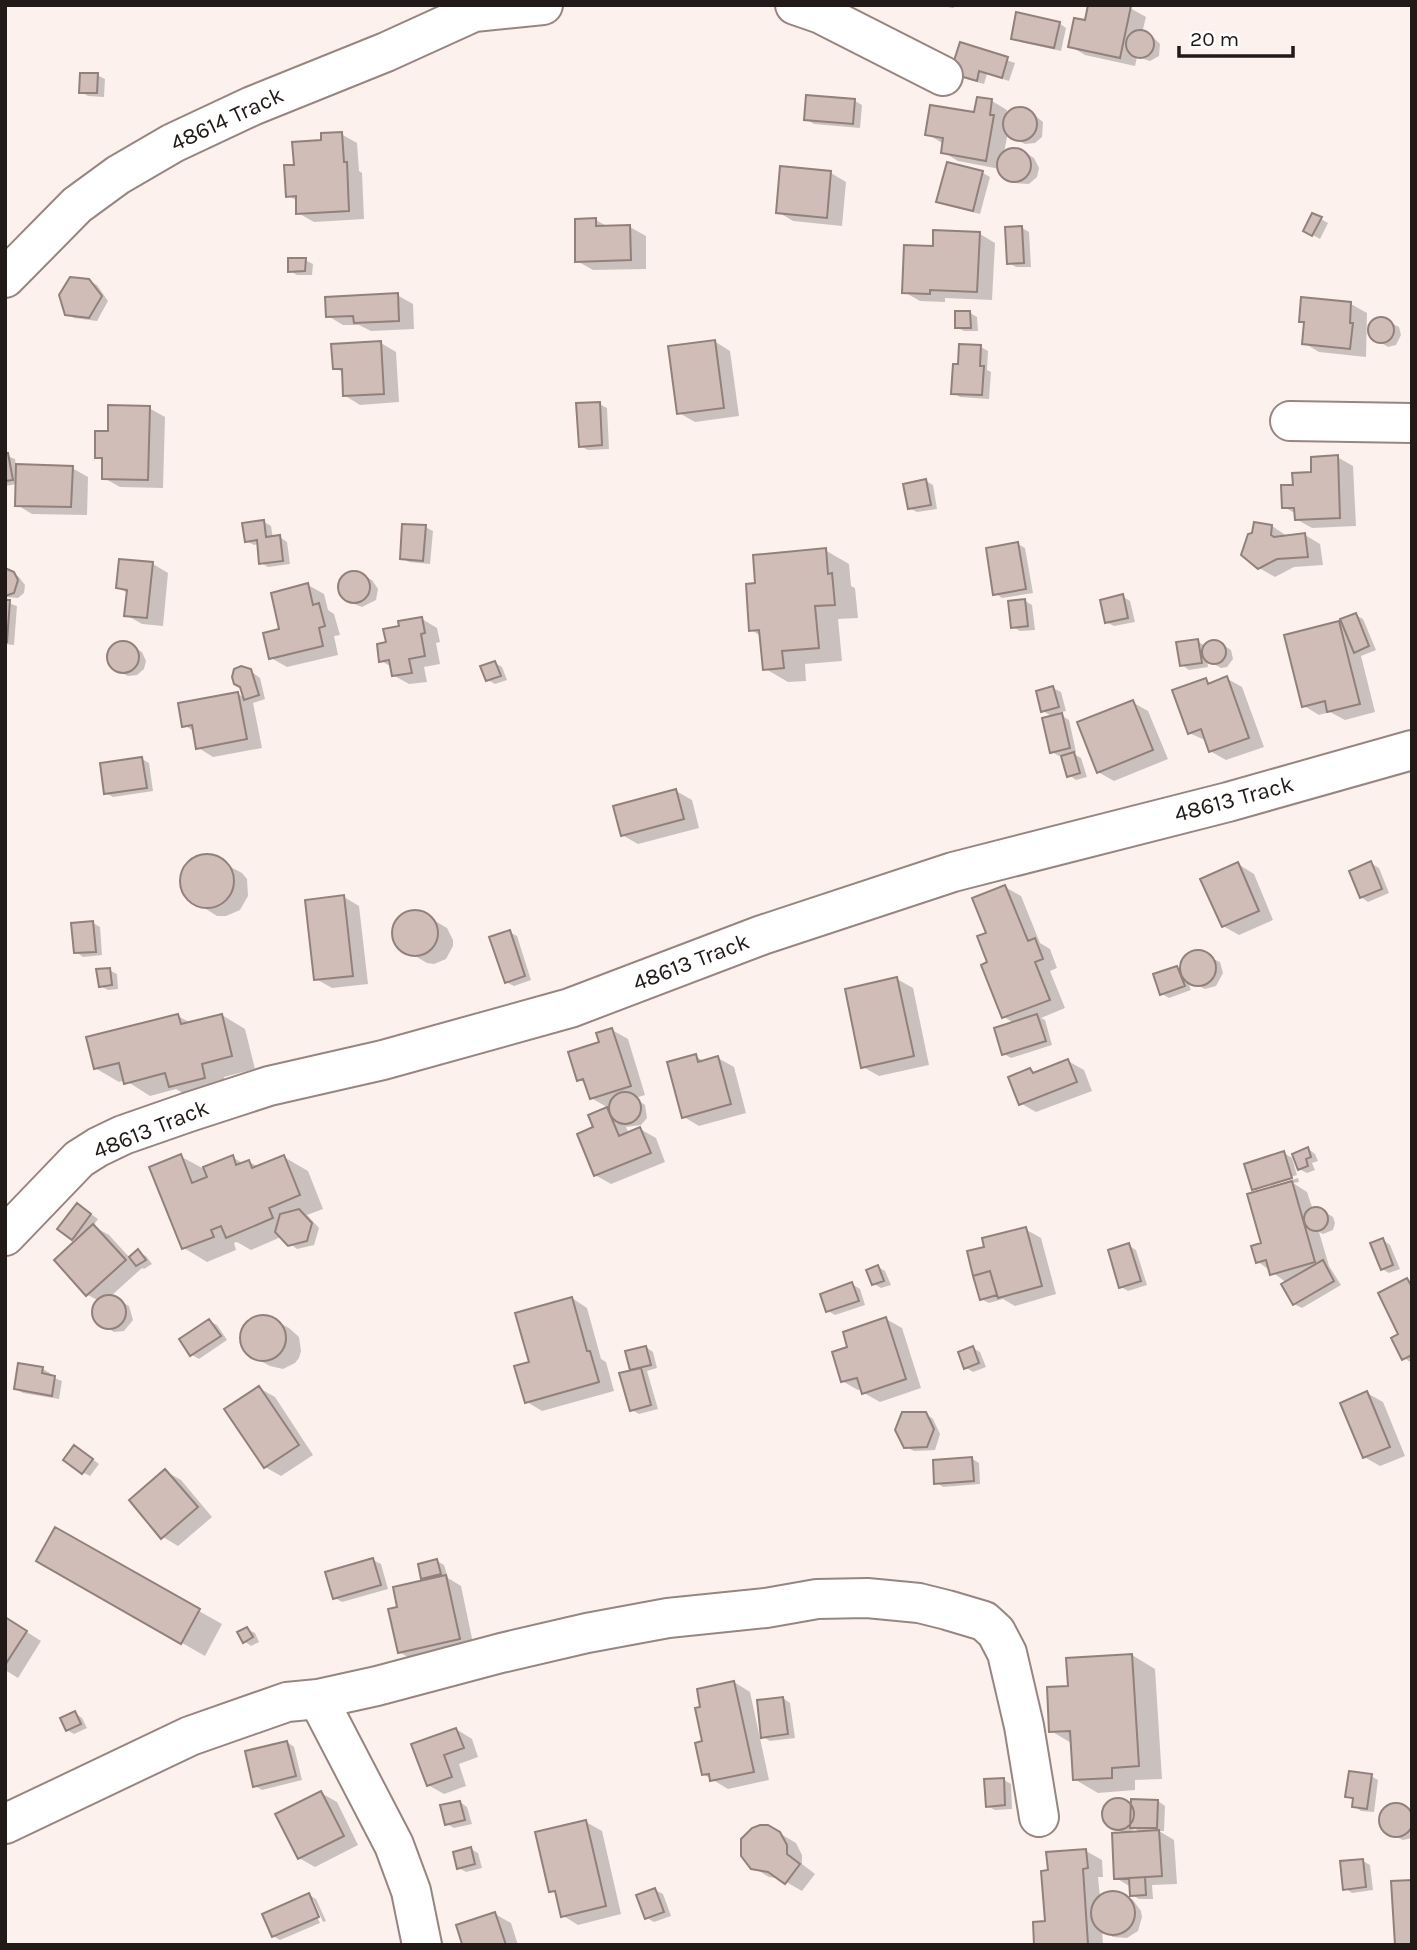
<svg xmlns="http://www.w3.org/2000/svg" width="1417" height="1950" font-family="Karla,sans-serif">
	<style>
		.shadow { fill: #0003; fill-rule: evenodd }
		.building { fill: #d0bdb7; stroke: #92807b; stroke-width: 2 }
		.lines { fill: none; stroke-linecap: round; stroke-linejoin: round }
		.minor-casing { stroke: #978580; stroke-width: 42 }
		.minor { stroke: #fff; stroke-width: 38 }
		.labels { text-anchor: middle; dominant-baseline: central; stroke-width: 7; stroke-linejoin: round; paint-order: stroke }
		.street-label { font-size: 23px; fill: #211a18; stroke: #fff }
	</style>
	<rect width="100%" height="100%" fill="#fdf1ed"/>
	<path class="shadow" d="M934 5H954V8Z
		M1090 5H1117L1130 8 1146 17 1142 33 1154 38 1160 44 1159 56 1150 61 1137 57 1135 66 1085 55 1070 46 1087 22Z
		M1059 23 1066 28 1061 51 1020 42 1013 38Z
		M961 44 1015 63 1009 81 987 74 984 84 959 77Z
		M97 75 105 79 104 97 88 96 81 92Z
		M855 101 862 105 860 128 814 124 806 119Z
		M992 101 1007 110 1006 115 1018 108 1028 110 1043 122 1042 137 1035 143 1025 144 1012 137 1008 132 1004 153 1012 149 1022 151 1034 158 1039 168 1037 177 1029 184 1014 183 1006 178 1000 169 958 161 943 152 944 144 927 134 976 114Z
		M341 134 357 143 359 171 362 173 364 219 314 222 298 213V201L288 196 296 166 323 142Z
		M948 164 983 173 990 177 980 214 945 205 938 201Z
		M831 173 846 182 842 226 793 221 778 212Z
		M1321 219 1328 223 1320 239 1305 231Z
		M596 220 610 228 630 227 646 236V269L593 270 577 261Z
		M1022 228 1029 232 1031 267H1016L1009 263Z
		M980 234 995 243 992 300 945 298V302L920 301 904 292Z
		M305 260 313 264 312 275H297L290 271Z
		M89 281 97 285 108 301 97 321 74 318 67 314Z
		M397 295 413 304 414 329 371 331 359 325H343L328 316Z
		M1351 304 1367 313 1366 357 1319 352 1304 343 1306 324 1301 321Z
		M970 313 977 317 978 331H964L956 327Z
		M1380 318 1399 327 1401 335 1396 345 1388 347 1373 338 1369 328 1373 321Z
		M714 341 730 351 739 416 695 422 679 413Z
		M381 343 396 352 399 402 360 405 344 395V373L335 368Z
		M981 347 988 351 987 370 991 372 989 399 960 397 953 393 960 366Z
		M599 404 607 408 609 449 588 450 580 446Z
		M149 408 165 417 163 488 120 487 104 478V461L97 457Z
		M5 455 15 459 16 466 72 468 88 477 87 515 32 514 17 505V484L5 486Z
		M1337 457 1353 466 1356 526 1312 528 1296 519V514L1284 507 1313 474Z
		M926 481 933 485 937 509 917 512 909 508Z
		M264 522 271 526 273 538 280 537 287 542 290 564 268 567 261 563 259 544 254 545 246 541Z
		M1272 526 1287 536 1305 535 1320 544 1323 565 1294 567 1275 577 1259 568Z
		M425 527 433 531 430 564 409 562 402 558Z
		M1018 544 1025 548 1033 593 1002 598 995 593Z
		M825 550 849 564 851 586 855 588 858 618 838 619 842 661 805 664 806 681 788 682 764 668 761 636 751 630 757 585Z
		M153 564 168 573 163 626 142 624 126 615 128 593 118 588Z
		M5 571 18 576 25 585 24 593 18 598 5 597Z
		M354 572 372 580 378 589 376 600 362 607 344 600 338 590 343 577Z
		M308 585 324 594 328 610 334 614 340 635 334 636 338 655 287 667 271 658 281 630Z
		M1122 596 1130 601 1135 622 1114 626 1106 622Z
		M1025 601 1032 605 1035 630 1020 631 1013 627Z
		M5 602 17 606 14 645 5 644Z
		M1356 615 1363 619 1376 650 1361 656 1375 712 1345 720 1330 712 1319 715 1304 706 1339 623 1345 627Z
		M422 619 437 628 440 642 436 643 440 664 424 667 427 682 409 684 393 675 392 667 381 661 388 644 401 627Z
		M1197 641 1205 646 1208 642 1217 641 1231 650 1233 659 1227 667 1221 668 1207 660 1208 667 1189 670 1182 665Z
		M116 645H130L142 652 146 661 144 669 137 675 128 676 116 670 110 662V652Z
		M495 663 502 667 507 680 495 684 488 680Z
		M252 672 260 678 265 699 253 703 262 748 213 757 197 747 195 732 184 725 238 694 245 698Z
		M1226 678 1242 687 1264 747 1226 760 1210 751 1207 741 1189 733 1205 680 1212 684Z
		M1053 688 1061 692 1066 711 1058 713 1069 720 1076 752 1072 753 1081 758 1087 777 1076 780 1069 775 1063 755 1059 756 1052 752 1053 717 1043 711Z
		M1132 702 1148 711 1168 759 1114 781 1098 772Z
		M142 759 149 763 153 791 113 797 106 793Z
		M676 791 692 800 699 828 638 844 622 835Z
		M210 856 242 873 247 879 248 896 240 910 226 916H217L187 897 181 880 188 864 194 859Z
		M1371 863 1379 868 1389 893 1368 902 1361 897Z
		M1238 864 1254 874 1273 920 1239 935 1223 926Z
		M1005 887 1021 896 1040 943 1050 949 1057 968 1050 971 1065 1008 1041 1018 1045 1020 1052 1045 1011 1058 1004 1054 1014 1023 1004 1017 988 934Z
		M344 897 359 906 368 984 332 988 316 979Z
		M418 911 447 928 453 940V946L446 959 434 964 427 963 398 946 394 932 399 918 404 914Z
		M93 923 100 927 102 955 83 957 76 952Z
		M509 932 517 936 531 980 514 986 506 982Z
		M1197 952 1220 962 1223 973 1216 986 1205 989 1187 980 1191 990 1169 998 1162 994 1177 968 1182 970V965L1188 956Z
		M109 970 117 974 118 989 108 990 100 986Z
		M897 979 913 988 929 1065 879 1076 863 1067Z
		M222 1015 245 1029 255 1069 224 1077 228 1091 194 1100 176 1089 150 1096 125 1080 119 1082 95 1068 178 1016 191 1023Z
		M612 1030 628 1039 645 1095 635 1098 645 1105 647 1118 641 1125 626 1127 629 1134 640 1129 656 1138 665 1162 611 1184 595 1175V1128L607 1109 612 1112 611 1106 607 1107 591 1098 587 1084 578 1079Z
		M695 1056 705 1062 718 1058 734 1067 746 1113 699 1126 684 1117Z
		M1068 1061 1084 1070 1092 1091 1036 1112 1020 1103 1030 1070 1036 1074Z
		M1308 1149 1315 1154 1318 1161 1312 1163 1315 1170 1307 1173 1299 1169Z
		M1284 1153 1292 1158 1297 1175 1257 1187V1191L1298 1178 1299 1182 1293 1183 1307 1192 1313 1210 1318 1208 1333 1217 1335 1223 1333 1230 1323 1234 1319 1232 1329 1266 1341 1285 1302 1308 1294 1304 1287 1283 1257 1261 1263 1244 1259 1192 1253 1189Z
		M180 1156 204 1169 232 1157 244 1164 249 1162 259 1167 284 1157 308 1171 323 1209 307 1215 319 1228 314 1245 297 1249 281 1237 251 1250 237 1242 234 1243 236 1250 207 1262 184 1248Z
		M84 1209 98 1219 93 1226 109 1235 130 1258 138 1252 146 1256 152 1264 144 1269 142 1268 111 1296 129 1306 133 1320 124 1331 114 1332 97 1321 94 1317 95 1306 99 1301 88 1295 77 1241 73 1239Z
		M1025 1229 1041 1238 1056 1294 1015 1306 1003 1299 989 1303 981 1299 986 1248Z
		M1383 1240 1390 1245 1400 1269 1389 1273 1382 1269Z
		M1128 1245 1136 1250 1147 1285 1128 1291 1121 1287Z
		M878 1267 885 1271 891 1285 881 1288 874 1284Z
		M1407 1280 1412 1282V1363L1404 1358 1400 1335Z
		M852 1284 860 1289 865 1305 835 1315 828 1311Z
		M572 1298 587 1308 601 1359 606 1362 614 1391 542 1411 527 1402 531 1364Z
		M266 1316 289 1328 299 1337 301 1351 299 1358 295 1363 283 1369 270 1366 253 1357 243 1346V1331L252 1320Z
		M886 1319 902 1328 921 1388 880 1402 864 1393 863 1389 858 1390 842 1381 849 1348Z
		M209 1321 217 1325 227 1340 199 1359 192 1355 182 1340Z
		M646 1347 653 1352 657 1368 647 1371 658 1409 639 1414 632 1410V1372L627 1353Z
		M973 1348 980 1352 986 1367 973 1372 965 1367Z
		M20 1365 43 1369 50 1373 49 1376 62 1381 59 1399 23 1393 16 1389Z
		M259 1388 275 1397 313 1455 281 1476 265 1467 227 1409Z
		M1367 1393 1383 1402 1405 1456 1380 1466 1364 1457Z
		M926 1414 933 1419 940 1434 935 1450 914 1451 906 1447Z
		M82 1451 99 1464 90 1476 82 1472Z
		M971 1458 979 1463 980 1484 943 1487 936 1482Z
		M165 1471 181 1480 212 1517 178 1546 163 1537Z
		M55 1530 222 1624 205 1656 38 1561Z
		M373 1560 381 1564 388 1589 342 1602 335 1598Z
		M437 1561 444 1565 448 1578 461 1586 474 1648 415 1661 399 1652V1609L427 1581 422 1578Z
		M5 1618 41 1641 18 1678 5 1670Z
		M247 1629 255 1633 259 1642 251 1646 244 1641Z
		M1132 1655 1155 1669 1162 1779 1135 1780V1790L1098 1793 1074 1779 1073 1744 1051 1731 1069 1688Z
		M734 1682 750 1692 769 1780 728 1789 703 1774 702 1708Z
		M783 1698 790 1703 795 1738 770 1741 763 1737Z
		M75 1713 82 1718 87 1728 74 1734 67 1730Z
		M456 1729 472 1739 478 1757 459 1764 466 1786 444 1794 428 1785Z
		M287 1742 294 1747 302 1780 262 1790 255 1786Z
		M1371 1776 1378 1780 1374 1812 1361 1811 1354 1806V1800L1347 1796Z
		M1004 1780 1011 1784 1012 1809 995 1810 987 1806Z
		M321 1793 337 1802 358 1845 315 1867 299 1858Z
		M1117 1800 1132 1807 1158 1801 1165 1806 1164 1831H1159L1174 1840 1177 1884 1152 1885 1153 1899H1139L1132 1895 1131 1887 1116 1878 1124 1833 1108 1825 1104 1817 1108 1803ZM1135 1829 1141 1832 1126 1833Z
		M460 1802 467 1807 472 1824 454 1828 447 1824Z
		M1395 1804 1412 1811V1838L1403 1840 1394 1836 1386 1831 1381 1822V1817L1386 1808Z
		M586 1822 602 1831 621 1914 578 1925 562 1915 557 1894 551 1890Z
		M767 1826 796 1843 802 1855V1864L815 1874 802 1891 781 1879 769 1877 752 1867Z
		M471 1849 478 1853 482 1868 466 1872 459 1868Z
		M1086 1851 1102 1860 1103 1877H1098L1100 1897 1112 1892 1133 1900 1141 1911 1142 1917 1138 1931 1127 1938 1113 1937 1102 1930 1103 1945H1036L1047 1923 1050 1872Z
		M1363 1861 1370 1865 1373 1890 1352 1893 1345 1888Z
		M655 1890 663 1894 671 1916 654 1922 647 1918Z
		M309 1895 316 1899 326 1921 323 1922 313 1899H309L320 1923 280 1940 273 1936Z
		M495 1914 511 1923 518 1945H464Z
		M1116 1943H1136L1140 1945H1116Z"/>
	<path class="building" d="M1088 5 1131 6 1120 58 1068 47 1074 18 1085 20Z
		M1016 12 1060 22 1054 48 1011 39Z
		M1126 44a14 14 0 1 1 28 0a14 14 0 1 1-28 0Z
		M960 42 1008 57 1002 78 979 71 977 81 950 73Z
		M80 73H98L97 93H79Z
		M806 95 855 99 853 124 804 120Z
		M977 97 992 99 990 115H994L986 161 941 153 943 138 925 135 930 105 974 112Z
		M1003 124a17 17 0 1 1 34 0a17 17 0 1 1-34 0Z
		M342 132 344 162H347L349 211 296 214V196L286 197 284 165H294L292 142 321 140V133Z
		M997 165a17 17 0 1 1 34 0a17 17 0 1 1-34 0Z
		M947 162 983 171 973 211 936 202Z
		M780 166 831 171 827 218 776 213Z
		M1312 213 1322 217 1312 236 1303 231Z
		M596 218V226L630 225 631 260 575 262V219Z
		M1022 226 1024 263 1007 264 1005 227Z
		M933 230 980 232 977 292 930 290V294L902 293 904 245 933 246Z
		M288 258H306L305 271 288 272Z
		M70 277 89 279 102 296 89 318 65 315 59 295Z
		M398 293 399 321 354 323 353 316 326 317 325 297Z
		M1301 297 1351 302 1350 323H1353L1350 349 1302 344 1304 322H1299Z
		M955 311H970L971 328H955Z
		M1368 330a13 13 0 1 1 26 0a13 13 0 1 1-26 0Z
		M715 340 724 408 677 414 668 346Z
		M381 341 384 394 343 396 342 369H333L331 344Z
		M959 344 981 345 980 366H984L982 395 951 394 953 364H958Z
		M600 402 602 445 579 447 576 403Z
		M108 405 150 406 148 480 102 479V458H95V431H108Z
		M5 453H8L13 480 5 481Z
		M1338 455 1340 518 1295 520 1294 508H1282L1281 485H1293L1292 473 1311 472V457Z
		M16 464 73 466 71 507 15 506Z
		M926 479 931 505 908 509 903 484Z
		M264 520 266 537 280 535 283 561 259 564 257 540 245 542 242 523Z
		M1254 522 1272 525 1271 535 1274 537 1305 533 1308 557 1277 559 1258 569 1241 555 1248 534 1252 533Z
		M402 524 426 525 423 561 400 559Z
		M1018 542 1026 589 993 595 986 548Z
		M826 548 828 574 832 573 835 605 815 606 819 648 782 651 784 668 763 670 759 630 749 631 746 584 755 583 753 555Z
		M119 559 153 562 147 618 124 616 127 590 116 588Z
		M5 568 14 572 18 580 14 593 5 596Z
		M338 587a16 16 0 1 1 32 0a16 16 0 1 1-32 0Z
		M308 583 313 605 319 603 325 626 319 628 323 646 269 659 263 633 279 629 271 593Z
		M1123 594 1128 618 1105 623 1100 600Z
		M1025 599 1028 626 1011 628 1008 601Z
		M5 600H10L7 642H5Z
		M1356 613 1369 646 1354 653 1340 619Z
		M422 617 425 633 421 634 425 656 409 659 412 673 392 676 389 660 379 662 377 644 386 642 383 629 399 626 398 621Z
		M1339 621 1360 704 1327 712 1325 701 1302 707 1284 635Z
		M1198 639 1202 663 1180 666 1176 642Z
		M1202 652a12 12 0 1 1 24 0a12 12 0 1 1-24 0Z
		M107 657a16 16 0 1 1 32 0a16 16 0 1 1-32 0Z
		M495 661 501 676 486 681 480 666Z
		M241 666 251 669 259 695 244 700 240 687 234 684 232 677 234 669Z
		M1227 676 1249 738 1209 752 1201 729 1188 734 1172 690 1206 678 1208 684Z
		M1053 686 1059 707 1041 712 1036 691Z
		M238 692 247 739 196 749 192 725 182 727 178 703Z
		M1133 700 1153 750 1097 773 1077 722Z
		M1062 713 1070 748 1050 753 1042 718Z
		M1074 752 1080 773 1067 777 1061 756Z
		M142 757 147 788 104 794 100 763Z
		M676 789 684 819 621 836 613 806Z
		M180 881a27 27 0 1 1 54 0a27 27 0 1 1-54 0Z
		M1371 861 1382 889 1360 898 1349 871Z
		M1238 862 1259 911 1222 927 1200 879Z
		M1005 885 1028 941 1035 938 1043 959 1035 962 1050 1000 1002 1018 981 965 987 962 977 936 986 933 972 898Z
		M344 895 353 976 314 980 305 900Z
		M392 933a23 23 0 1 1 46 0a23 23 0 1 1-46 0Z
		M93 921 96 952 74 953 71 923Z
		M510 930 525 976 505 983 489 937Z
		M1180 968a18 18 0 1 1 36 0a18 18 0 1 1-36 0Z
		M1177 966 1185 986 1160 995 1153 974Z
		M110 968 112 985 99 987 96 969Z
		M897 977 914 1056 861 1068 845 989Z
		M178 1014 181 1024 222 1014 232 1056 202 1064 205 1078 169 1087 165 1073 124 1084 119 1063 94 1069 86 1037Z
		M1037 1014 1046 1041 1002 1055 994 1028Z
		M612 1028 631 1086 590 1099 583 1079 577 1081 568 1052 599 1042 596 1033Z
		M696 1054 698 1062 718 1056 731 1104 682 1118 667 1062Z
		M1068 1059 1077 1082 1019 1105 1008 1077 1030 1068 1033 1073Z
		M609 1108a16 16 0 1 1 32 0a16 16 0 1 1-32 0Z
		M607 1107 619 1136 640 1127 651 1153 594 1176 577 1134 593 1127 588 1115Z
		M1308 1147 1311 1157 1306 1159 1308 1166 1298 1170 1292 1154Z
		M1284 1151 1292 1178 1252 1190 1244 1164Z
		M181 1154 192 1183 207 1177 203 1167 233 1155 236 1165 249 1160 252 1168 284 1155 300 1195 269 1208 273 1218 226 1238 221 1226 211 1230 214 1237 182 1249 149 1167Z
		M1292 1181 1315 1262 1270 1275 1266 1260 1256 1263 1251 1246 1261 1243 1247 1194Z
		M77 1203 91 1214 72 1240 57 1229Z
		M1304 1219a12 12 0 1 1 24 0a12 12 0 1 1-24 0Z
		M299 1209 312 1223 307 1241 288 1246 275 1232 280 1214Z
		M93 1224 126 1260 86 1296 54 1260Z
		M1026 1227 1042 1286 998 1298 990 1271 973 1276 967 1251 984 1247 982 1238Z
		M1383 1238 1393 1265 1381 1270 1370 1243Z
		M1129 1243 1141 1281 1119 1288 1108 1250Z
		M138 1249 146 1260 136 1266 129 1257Z
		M1323 1260 1334 1281 1293 1305 1281 1284Z
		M878 1265 884 1281 872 1285 866 1270Z
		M990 1271 997 1295 980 1300 973 1276Z
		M1407 1278 1412 1287V1355L1402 1360 1391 1338 1398 1334 1378 1293Z
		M852 1282 859 1301 826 1312 820 1294Z
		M92 1312a17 17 0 1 1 34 0a17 17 0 1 1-34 0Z
		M572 1297 587 1351H590L599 1382 525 1403 514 1366 529 1362 515 1313Z
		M240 1338a23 23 0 1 1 46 0a23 23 0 1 1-46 0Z
		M886 1317 906 1379 862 1394 857 1378 841 1382 832 1352 847 1347 843 1332Z
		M209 1319 221 1336 190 1356 179 1339Z
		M646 1346 651 1365 630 1370 625 1351Z
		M973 1346 979 1363 964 1369 958 1352Z
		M18 1363 43 1367 42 1373 55 1376 52 1396 14 1389Z
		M641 1368 651 1405 630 1411 619 1373Z
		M259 1386 299 1445 264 1468 224 1409Z
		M1367 1391 1390 1447 1363 1458 1340 1403Z
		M902 1412H926L934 1429 927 1447 904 1448 895 1430Z
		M74 1445 93 1459 82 1474 63 1460Z
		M972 1457 974 1481 934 1484 933 1460Z
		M165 1469 198 1507 161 1539 129 1500Z
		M55 1527 200 1609 181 1644 36 1561Z
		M373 1558 381 1585 333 1599 325 1572Z
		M437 1559 441 1574 421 1579 418 1564Z
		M446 1575 460 1639 398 1653 388 1609 397 1607 393 1587Z
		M5 1617 27 1631 5 1665Z
		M247 1627 253 1637 243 1643 237 1632Z
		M1132 1654 1139 1766 1112 1768V1778L1073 1780 1070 1731 1049 1732 1047 1687 1068 1686 1066 1658Z
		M734 1681 754 1772 710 1781 709 1774 702 1775 695 1743 702 1741 695 1708 700 1707 697 1689Z
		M783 1697 788 1734 761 1738 757 1700Z
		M75 1711 81 1724 66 1731 60 1718Z
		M456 1728 464 1748 444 1755 452 1777 427 1786 411 1744Z
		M287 1741 296 1776 253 1787 245 1751Z
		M1349 1771 1372 1774 1367 1809 1352 1807 1353 1798 1345 1797Z
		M1004 1778 1005 1805 986 1807 984 1779Z
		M321 1791 344 1836 298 1859 275 1814Z
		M1102 1814a16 16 0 1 1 32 0a16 16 0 1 1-32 0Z
		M1131 1799 1158 1800 1157 1828H1130Z
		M460 1801 465 1820 445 1825 440 1805Z
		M1379 1820a17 17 0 1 1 34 0a17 17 0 1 1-34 0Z
		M586 1820 606 1906 561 1917 555 1891 549 1892 535 1832Z
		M760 1825H768L780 1832 787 1845V1854L800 1864 785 1884 768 1872 751 1869 741 1856V1839L752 1828Z
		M1159 1830 1162 1876 1114 1879 1112 1833Z
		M471 1847 475 1864 457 1869 453 1852Z
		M1086 1849 1088 1868 1083 1869 1088 1944 1034 1945 1033 1922 1045 1921 1041 1871 1048 1870 1046 1852Z
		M1363 1859 1366 1887 1343 1890 1340 1861Z
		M1145 1877 1146 1895 1130 1896 1129 1878Z
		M1412 1880V1945H1395L1391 1881Z
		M655 1888 664 1912 645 1919 636 1895Z
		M1091 1913a22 22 0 1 1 44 0a22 22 0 1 1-44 0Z
		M309 1893 319 1917 272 1937 262 1914Z
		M495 1912 506 1945H458L462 1944 456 1925Z"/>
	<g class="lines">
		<g class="minor-casing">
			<path id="minor" d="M795 5 821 14 943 76
				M5 278 77 205 118 175 173 143 252 106 386 52 474 12 543 5
				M1290 421 1412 423
				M5 1236 79 1159 98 1147 123 1135 189 1112 269 1086 383 1060 570 1008 762 935 953 872 1228 802 1412 750
				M318 1699 394 1845 411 1891 422 1945
				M5 1824 190 1736 287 1702 318 1699 377 1686 501 1653 587 1633 668 1618 766 1608 817 1599 867 1598 919 1603 947 1610 984 1621 996 1632 1007 1653 1024 1726 1039 1817"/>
		</g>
		<use href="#minor" class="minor"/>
	</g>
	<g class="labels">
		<g class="street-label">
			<text transform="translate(227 119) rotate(-25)">48614 Track</text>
			<text transform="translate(1234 799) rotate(-15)">48613 Track</text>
			<text transform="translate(691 962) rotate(-21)">48613 Track</text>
			<text transform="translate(151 1129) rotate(-22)">48613 Track</text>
		</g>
	</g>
	<rect width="1417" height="1950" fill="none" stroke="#211a18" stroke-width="14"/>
	<path d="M1179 46v10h114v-10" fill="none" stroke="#211a18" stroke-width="3.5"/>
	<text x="1190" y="46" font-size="21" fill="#211a18" stroke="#ffffff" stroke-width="5" paint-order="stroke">20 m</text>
</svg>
